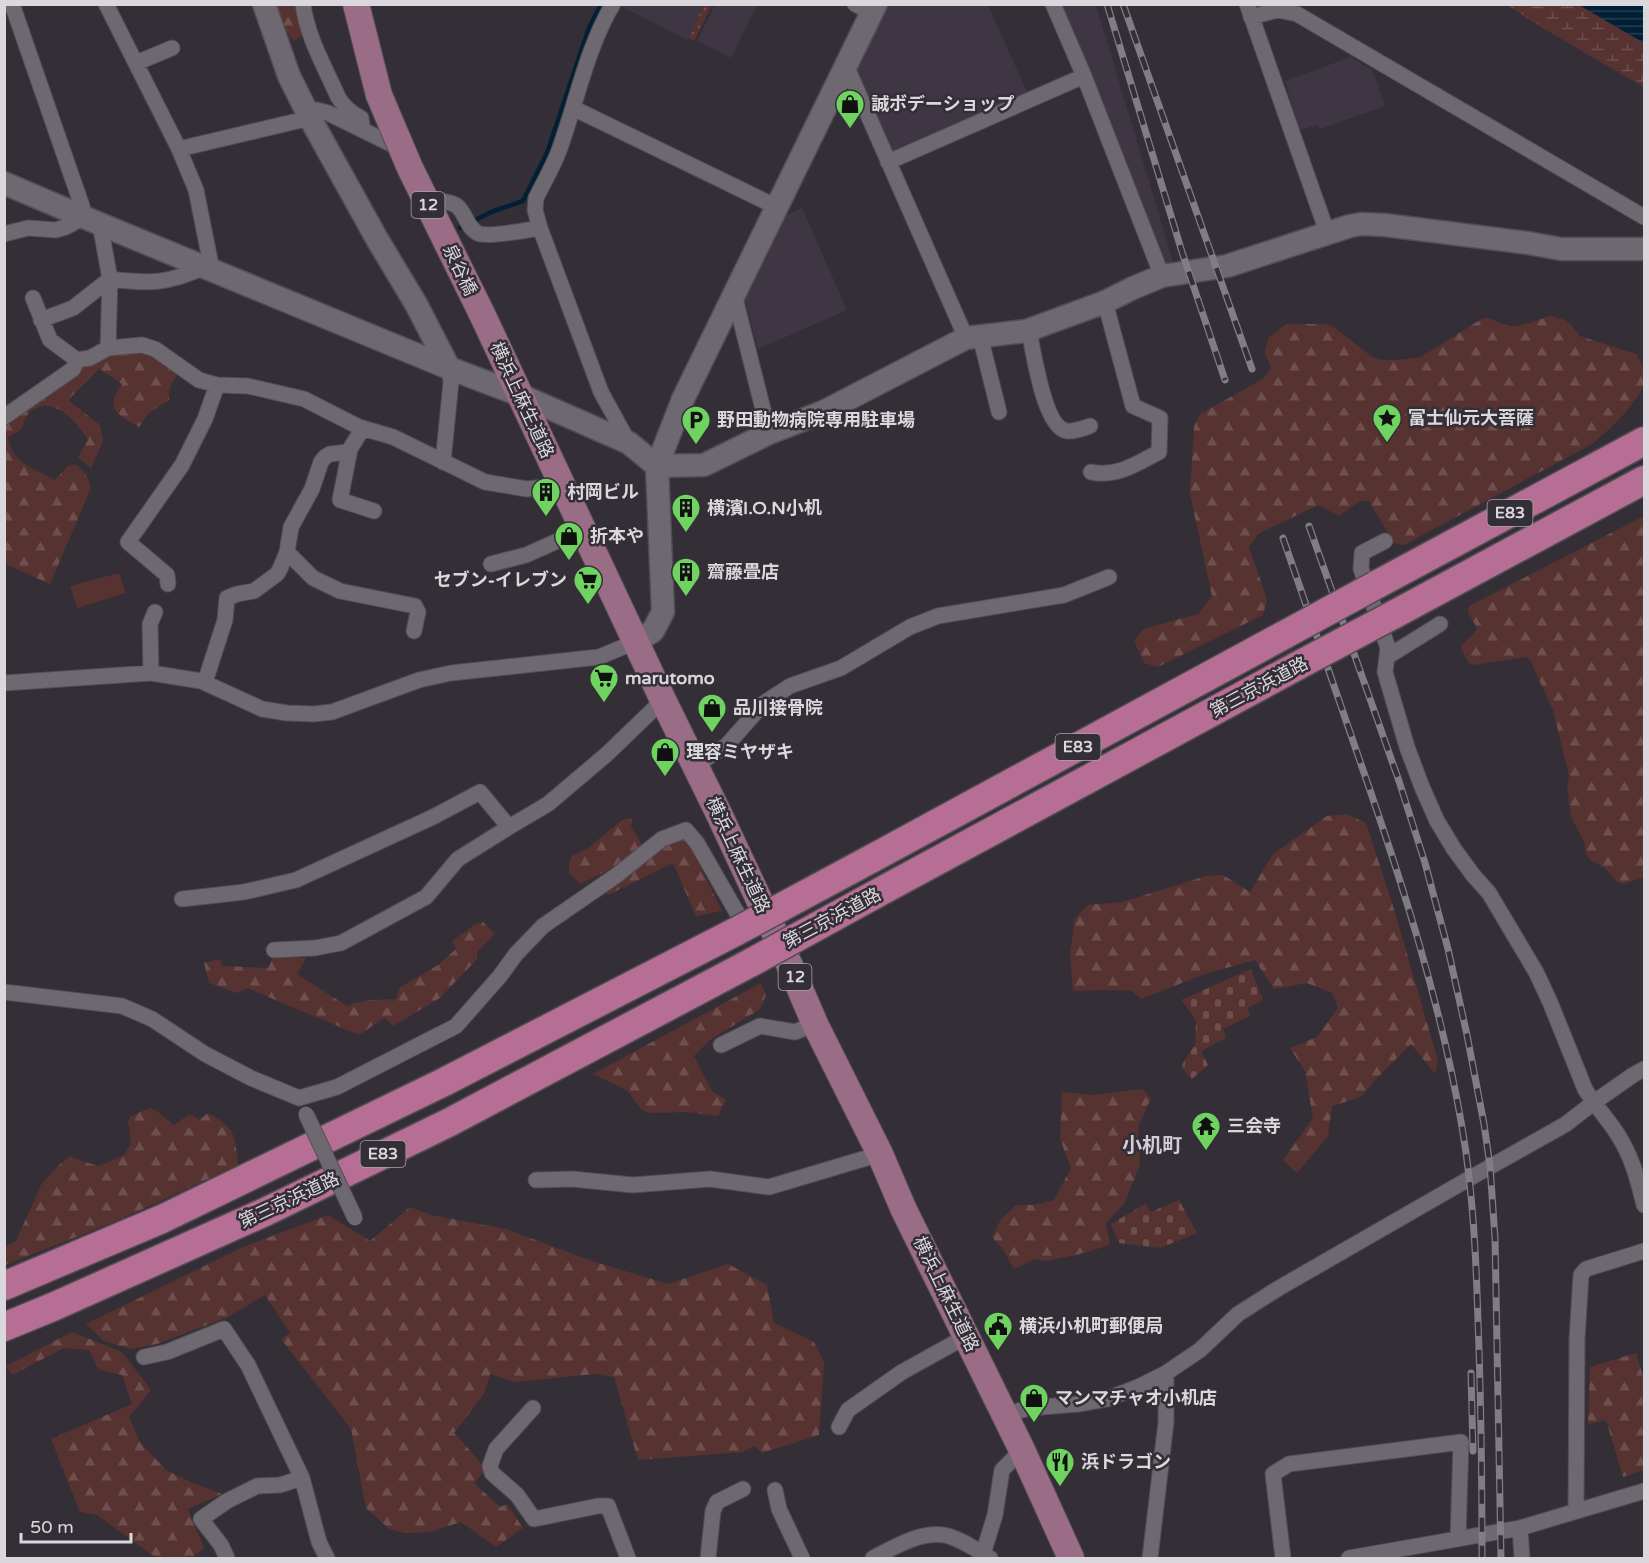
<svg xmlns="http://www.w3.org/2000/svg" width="1649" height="1563" font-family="'Varela Round','Noto Sans JP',sans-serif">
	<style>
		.built { fill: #3f3644 }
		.grass { fill: url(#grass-dots) }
		.forest { fill: url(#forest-firs) }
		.wetland { fill: url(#wetland-marsh) }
		.cemetery { fill: url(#cemetery-stones) }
		.pitch { fill: #563230 }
		.water { fill: url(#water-rules) }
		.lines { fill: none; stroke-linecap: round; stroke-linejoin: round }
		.stream { stroke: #011f35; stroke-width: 4.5 }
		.street-casing { stroke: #514d53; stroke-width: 17 }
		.secondary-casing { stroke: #514d53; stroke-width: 25 }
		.primary-casing { stroke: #514d53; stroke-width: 28 }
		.highway-casing { stroke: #514d53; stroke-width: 31 }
		.street { stroke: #6e6871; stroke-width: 15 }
		.secondary { stroke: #6e6871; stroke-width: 22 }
		.primary { stroke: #9a6c86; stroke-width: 26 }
		.highway { stroke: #b76e94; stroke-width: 28 }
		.rail-casing { stroke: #817d84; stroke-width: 7 }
		.rail { stroke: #342f37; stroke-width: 4.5; stroke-dasharray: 14; stroke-linecap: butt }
		.street-bridge-casing { stroke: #514d53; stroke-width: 17; stroke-linecap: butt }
		.primary-bridge-casing { stroke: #514d53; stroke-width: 28; stroke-linecap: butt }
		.highway-bridge-casing { stroke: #514d53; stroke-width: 31; stroke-linecap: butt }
		.street-bridge { stroke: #6e6871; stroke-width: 15 }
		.primary-bridge { stroke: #9a6c86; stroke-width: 26 }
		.highway-bridge { stroke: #b76e94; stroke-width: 28 }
		.labels { text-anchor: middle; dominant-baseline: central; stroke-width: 5; stroke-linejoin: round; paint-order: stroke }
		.shield { fill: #342f37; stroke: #a9a5ab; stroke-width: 1.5 }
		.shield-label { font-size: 16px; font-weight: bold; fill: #dbd8dd }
		.poi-label { font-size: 18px; font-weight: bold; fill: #dbd8dd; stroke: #342f37; text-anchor: start }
		.street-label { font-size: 18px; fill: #dbd8dd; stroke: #342f37 }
		.neighbourhood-label { font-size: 20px; font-weight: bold; fill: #d3ccd7; stroke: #342f37 }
	</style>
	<defs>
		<pattern id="grass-dots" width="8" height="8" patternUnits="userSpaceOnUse" patternTransform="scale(1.5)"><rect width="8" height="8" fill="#563230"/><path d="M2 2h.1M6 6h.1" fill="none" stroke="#6e4f4e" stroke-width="1.8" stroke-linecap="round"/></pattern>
		<pattern id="forest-firs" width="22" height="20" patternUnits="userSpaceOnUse" patternTransform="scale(1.5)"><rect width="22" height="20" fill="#563230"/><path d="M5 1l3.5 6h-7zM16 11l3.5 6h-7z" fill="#6e4f4e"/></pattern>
		<pattern id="wetland-marsh" width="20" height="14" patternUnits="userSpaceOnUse" patternTransform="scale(1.5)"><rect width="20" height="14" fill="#563230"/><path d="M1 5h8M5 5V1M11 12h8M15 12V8" fill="none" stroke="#6e4f4e"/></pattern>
		<pattern id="cemetery-stones" width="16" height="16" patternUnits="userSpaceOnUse" patternTransform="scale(1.5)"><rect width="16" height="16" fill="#563230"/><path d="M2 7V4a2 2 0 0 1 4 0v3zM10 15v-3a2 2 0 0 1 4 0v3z" fill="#6e4f4e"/></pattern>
		<pattern id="water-rules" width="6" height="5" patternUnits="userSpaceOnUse" patternTransform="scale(1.5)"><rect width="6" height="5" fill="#011f35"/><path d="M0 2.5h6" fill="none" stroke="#253f52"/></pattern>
	</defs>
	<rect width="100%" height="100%" fill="#342f37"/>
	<path class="built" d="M625 4 703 5 688 40 623 7Z
		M715 5H757L731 58 697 41Z
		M889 5H988L1027 92 893 152 855 73Z
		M1058 5H1096L1174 265 1164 266Z
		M1351 57 1373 71 1385 106 1320 129 1317 125 1299 130 1285 81Z
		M802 208 847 310 758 349 744 299 785 216Z"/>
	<path class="grass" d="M703 5H712L694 41 689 38Z"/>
	<path class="forest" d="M272 5H300L307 32 294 41 282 26Z
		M1550 316 1565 320 1570 324 1580 336 1636 354C1641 362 1646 371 1644 381 1642 400 1607 432 1592 444L1404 545 1394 543 1369 501H1360L1339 516 1318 505 1258 534 1249 547 1267 599 1263 615 1158 667 1144 663 1134 641 1143 629 1198 614 1212 596 1190 494 1194 426 1200 414 1263 379 1271 368 1265 353 1268 338 1286 324H1327L1335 328 1372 357C1385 363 1406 359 1421 357L1483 318C1493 317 1501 326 1511 326 1522 327 1540 319 1550 316Z
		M141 350 154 353 178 373 170 387 169 400 149 413 139 427C117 414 104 409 122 384L99 369 68 400 100 425 103 441 91 468 78 457 88 440C76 421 51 392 28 414 24 418 24 426 20 430 17 433 11 435 7 438 9 442 11 448 13 452 19 465 43 473 55 480L69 465H77L87 476 91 488 50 584 5 564V421L81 364 110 352Z
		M1644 516V877L1623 884 1616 881 1605 868 1590 860 1586 854 1584 842 1571 817 1567 785 1569 776 1553 710 1530 660 1526 657 1473 665 1469 663C1467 660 1462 652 1461 648 1461 642 1475 636 1477 628L1468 612 1469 606Z
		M1347 814 1366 823 1394 909 1438 1061 1435 1074 1411 1044 1374 1081 1361 1097 1332 1106 1328 1136 1297 1173 1283 1160 1313 1118 1305 1071 1290 1048 1317 1037 1338 1008 1332 993 1307 983 1274 989 1255 960 1205 974 1141 999 1132 991 1113 990 1073 991 1070 955 1075 918 1088 905 1122 902 1206 876 1223 875 1250 892 1273 854 1327 816Z
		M629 818 632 820 631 826 642 845 609 870 580 884 569 873V863L572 856 588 848 622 820Z
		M678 837 690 846 722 911 696 916 673 863 608 895 603 891Z
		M483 922 495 934 477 952V959L440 998 393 1026 384 1018 359 1035 247 988 237 993 209 983 204 963 220 959 222 966 268 968 273 957 306 958 297 974 347 1006C362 999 379 1000 396 999L399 988 438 965 456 949 452 941 476 924Z
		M761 983 766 995 760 1009 710 1040 694 1056 712 1091 726 1100 718 1116 688 1112 647 1113 640 1108 628 1091 593 1074Z
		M1142 1089 1151 1098 1138 1127 1140 1165 1124 1204 1106 1223 1110 1245 1076 1255 1046 1261 1035 1259 1014 1269 1005 1252 992 1237 1001 1219 1016 1205H1034L1054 1200 1071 1168 1060 1139 1062 1092 1094 1095Z
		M150 1108 158 1112 174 1125 190 1114 199 1120 208 1113C236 1129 235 1134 238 1165L119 1220 5 1265V1247L16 1241 41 1185 58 1166 70 1156 85 1162 99 1166 124 1155 131 1144 128 1121 131 1116Z
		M410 1207 431 1215 506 1229 595 1262 668 1284 728 1264 767 1285 774 1323 814 1342 824 1362 819 1435 762 1453 754 1446 743 1452 638 1460 614 1377 594 1374 516 1382 490 1374 484 1394 454 1433 476 1457 485 1470 474 1483 500 1507 507 1504 523 1528 496 1547 461 1522 430 1532 406 1533 389 1529 366 1508 351 1429 281 1339 290 1333 265 1295 228 1317 157 1344 130 1349 104 1341 86 1324 243 1247 328 1215 370 1241Z
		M72 1332 122 1352 151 1390 129 1417 140 1442 166 1470 193 1483 222 1494 188 1509 204 1548 192 1558H156L97 1515 80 1512 51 1439 132 1404 122 1375 99 1370 89 1350 64 1348 12 1375 6 1366Z
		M1636 1353 1644 1380V1470L1623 1477 1606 1420 1588 1424 1590 1367Z"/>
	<path class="wetland" d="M1507 5H1579L1644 43V87L1633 81 1541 27Z"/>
	<path class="cemetery" d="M1251 969 1263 1000 1248 1008 1250 1016 1223 1029 1226 1038 1201 1051 1208 1065 1192 1079 1182 1068 1183 1063 1195 1045 1196 1022 1191 1013 1181 1000Z
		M1179 1200 1197 1233 1160 1248 1119 1243 1111 1224 1145 1204 1151 1212Z"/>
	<path class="pitch" d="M119 573 126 593 77 608 70 586Z"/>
	<path class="water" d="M1579 5H1644V43Z"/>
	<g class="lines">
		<path class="stream" d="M460 228 491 212 523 201 547 153 589 28 601 4"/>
		<g class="street-casing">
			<path id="street" d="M106 4 179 149 196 190 212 270
				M303 4C307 37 325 67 338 97 344 107 351 113 361 118L362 125
				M613 4C587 48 577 100 560 148 554 165 544 182 536 198L535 210 540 228 601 392 629 443
				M855 4 872 13
				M1053 4 1084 76 1162 276
				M1247 4 1327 232
				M1251 17 1278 10 1297 14 1644 217
				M136 63 172 48
				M846 65 966 338
				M573 108 777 207
				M307 111 317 110 328 113 391 144 400 151
				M179 149 310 118
				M888 162 1084 76
				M421 200C432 202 448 199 457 206 466 213 467 230 480 234 492 237 527 230 540 228
				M4 234 28 228 56 230 66 227 84 217 82 206 12 4
				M734 294 769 433
				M33 298 50 340 77 360 90 358 108 348 110 279 100 224
				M41 320 73 308 110 279C150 284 167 284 205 267
				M1029 330C1033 350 1044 428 1067 431 1074 432 1084 428 1090 426
				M980 336 999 412
				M108 348 142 345 155 349 199 380 217 385 248 386 304 399 359 427 393 437 485 482 527 489 562 485
				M4 417 73 369 77 360
				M350 449 340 500 374 511
				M443 462 451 382 449 368
				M1091 472C1116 478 1138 463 1159 452L1160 418 1133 406 1105 302
				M1385 541 1362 553 1361 569 1388 648 1385 672 1407 747 1422 787 1437 821 1454 849 1473 875 1489 893 1536 972 1550 1002 1585 1089C1595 1106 1608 1119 1618 1135 1632 1157 1638 1180 1644 1205
				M287 552 313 578 340 591 415 606 418 612 414 631
				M491 564 526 555 582 530
				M168 584 167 575 128 542 182 465 205 419 217 385
				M1387 657 1440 624
				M151 673 150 624 155 612
				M205 682 225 620 227 598 237 594 254 591 277 574 280 569 287 552 291 527 312 489 321 462 325 457 330 454 347 452 350 449 363 428
				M4 683 151 673 201 681 262 709 287 713 313 714 332 712 419 680 451 673 599 657 635 642
				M695 766 727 745 764 703 790 686 841 668 910 627 938 616 1064 595 1109 577
				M182 899 244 892 296 880 433 817 480 792 509 827 548 804 607 754 663 700
				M274 950 315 948 341 943 426 897 458 859 509 827
				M4 992 122 1006 152 1019 205 1054 251 1078 299 1098 337 1087 456 1026 500 976 516 954 543 926 617 875 662 839 686 830 697 843 748 932
				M721 1045 760 1026 795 1032 815 1024
				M536 1180 572 1179 633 1185 710 1179 769 1187 880 1154
				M144 1357 167 1352 224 1329 248 1365 302 1478 319 1542 327 1558
				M533 1408 496 1449 490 1466 492 1473 517 1495 534 1519 598 1506H608L628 1558
				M1004 1415 1029 1408 1080 1404 1107 1399 1138 1387 1166 1373 1200 1350 1238 1314 1279 1288 1479 1173 1566 1124 1593 1103 1633 1075 1644 1069
				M839 1427 848 1410 902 1372 967 1336
				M775 1490 779 1509 802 1558
				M1576 1511 1577 1339 1581 1275 1586 1269 1644 1251
				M1520 1528 1522 1558
				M983 1554 995 1515 1002 1470 1022 1450
				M227 1558 221 1545 201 1519 227 1501 257 1486 280 1485 302 1478
				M708 1558 713 1511 717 1502 743 1489
				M873 1558C895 1547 918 1532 944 1535 960 1538 976 1550 990 1558
				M1150 1558 1166 1422V1373
				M1283 1558 1273 1474 1289 1464 1461 1442 1458 1539
				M1349 1558 1520 1528 1644 1491"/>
		</g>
		<g class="secondary-casing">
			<path id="secondary" d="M264 4 289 76 310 118 377 239 416 304 449 368
				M4 183 100 224 449 368 520 395 629 443 657 466 704 465 769 433 823 412 966 338 1026 331 1105 302 1133 288 1162 276 1227 266 1350 226 1361 224 1385 225 1528 243 1561 249H1644
				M635 642 653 631 663 612 657 466 683 399 876 4"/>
		</g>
		<g class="primary-casing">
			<path id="primary" d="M356 4 379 95
				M482 314 663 700 719 814 791 968 815 1024 880 1154 903 1208 1022 1450 1071 1558"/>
		</g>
		<g class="highway-casing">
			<path id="highway" d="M1376 585 1644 441
				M1393 615 1644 480
				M871 859 1284 635
				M885 889 1297 666
				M4 1286 162 1219 444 1082 737 931
				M4 1327 55 1306 265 1212 450 1122 752 962"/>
		</g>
		<use href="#street" class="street"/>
		<use href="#secondary" class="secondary"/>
		<use href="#primary" class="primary"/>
		<use href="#highway" class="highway"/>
		<g class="rail-casing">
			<path id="rail" d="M1107 4 1182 252 1225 380
				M1123 4 1252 369
				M1309 526 1399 781 1425 863 1448 949 1467 1035 1484 1124 1490 1166 1495 1238 1501 1558
				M1283 538C1309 614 1336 691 1362 767 1403 885 1441 1004 1462 1127 1473 1191 1476 1256 1478 1321 1481 1400 1482 1479 1482 1558
				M1471 1373 1473 1451"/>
		</g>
		<use href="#rail" class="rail"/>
		<g class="street-bridge-casing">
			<path id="street-bridge" d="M306 1114 355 1218"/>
		</g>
		<g class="primary-bridge-casing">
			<path id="primary-bridge" d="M379 95 410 168 482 314"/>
		</g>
		<g class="highway-bridge-casing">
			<path id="highway-bridge" d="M1284 635 1376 585
				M1297 666 1393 615
				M737 931 871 859
				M752 962 885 889"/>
		</g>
		<use href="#street-bridge" class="street-bridge"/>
		<use href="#primary-bridge" class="primary-bridge"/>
		<use href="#highway-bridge" class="highway-bridge"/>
	</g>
	<defs>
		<g id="shop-pin" transform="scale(1.5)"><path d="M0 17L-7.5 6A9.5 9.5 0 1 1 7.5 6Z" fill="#6fd360" stroke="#342f37"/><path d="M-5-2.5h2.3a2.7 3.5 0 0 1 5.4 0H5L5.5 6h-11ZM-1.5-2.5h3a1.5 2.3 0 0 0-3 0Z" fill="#111"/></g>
		<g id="sight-pin" transform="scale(1.5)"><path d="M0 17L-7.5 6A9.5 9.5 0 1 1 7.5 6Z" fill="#6fd360" stroke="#342f37"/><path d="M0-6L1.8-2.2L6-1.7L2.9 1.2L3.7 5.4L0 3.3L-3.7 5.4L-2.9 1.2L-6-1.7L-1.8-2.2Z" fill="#111"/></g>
		<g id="parking-pin" transform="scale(1.5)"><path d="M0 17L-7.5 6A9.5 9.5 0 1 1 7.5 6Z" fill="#6fd360" stroke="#342f37"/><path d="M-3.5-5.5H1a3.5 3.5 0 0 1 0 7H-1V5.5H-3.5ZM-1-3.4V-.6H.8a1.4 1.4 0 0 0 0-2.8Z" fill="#111"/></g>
		<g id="building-pin" transform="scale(1.5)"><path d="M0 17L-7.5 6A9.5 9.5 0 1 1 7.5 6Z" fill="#6fd360" stroke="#342f37"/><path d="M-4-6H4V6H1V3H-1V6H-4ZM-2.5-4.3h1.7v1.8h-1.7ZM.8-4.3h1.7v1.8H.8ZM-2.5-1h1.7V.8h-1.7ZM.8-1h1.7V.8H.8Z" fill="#111"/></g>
		<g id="supermarket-pin" transform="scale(1.5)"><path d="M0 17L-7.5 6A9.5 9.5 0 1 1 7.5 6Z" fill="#6fd360" stroke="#342f37"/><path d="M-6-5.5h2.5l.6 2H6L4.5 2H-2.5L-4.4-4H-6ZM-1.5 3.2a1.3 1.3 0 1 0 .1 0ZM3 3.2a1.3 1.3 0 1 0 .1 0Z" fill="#111"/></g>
		<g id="temple-pin" transform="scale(1.5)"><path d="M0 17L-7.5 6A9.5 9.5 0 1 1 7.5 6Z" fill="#6fd360" stroke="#342f37"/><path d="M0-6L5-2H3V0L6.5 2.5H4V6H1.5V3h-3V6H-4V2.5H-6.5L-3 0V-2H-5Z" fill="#111"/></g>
		<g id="civic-pin" transform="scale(1.5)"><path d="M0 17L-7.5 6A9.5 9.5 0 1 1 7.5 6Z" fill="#6fd360" stroke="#342f37"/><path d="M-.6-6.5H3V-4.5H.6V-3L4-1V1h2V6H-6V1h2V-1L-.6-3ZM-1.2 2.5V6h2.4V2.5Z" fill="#111"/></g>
		<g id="restaurant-pin" transform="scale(1.5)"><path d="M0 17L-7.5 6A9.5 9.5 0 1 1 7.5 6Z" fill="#6fd360" stroke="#342f37"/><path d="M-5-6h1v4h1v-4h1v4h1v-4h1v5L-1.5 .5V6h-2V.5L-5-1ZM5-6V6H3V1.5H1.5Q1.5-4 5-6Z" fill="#111"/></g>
	</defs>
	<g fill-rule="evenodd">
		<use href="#shop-pin" x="850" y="104"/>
		<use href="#sight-pin" x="1387" y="418"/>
		<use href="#parking-pin" x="696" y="420"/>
		<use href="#building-pin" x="546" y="492"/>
		<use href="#building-pin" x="686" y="508"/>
		<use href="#shop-pin" x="569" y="536"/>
		<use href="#building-pin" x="686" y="572"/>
		<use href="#supermarket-pin" x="588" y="580"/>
		<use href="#supermarket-pin" x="604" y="678"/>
		<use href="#shop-pin" x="712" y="708"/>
		<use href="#shop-pin" x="665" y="752"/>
		<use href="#temple-pin" x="1206" y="1126"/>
		<use href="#civic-pin" x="998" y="1326"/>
		<use href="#shop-pin" x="1034" y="1398"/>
		<use href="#restaurant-pin" x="1060" y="1462"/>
	</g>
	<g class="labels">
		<g class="shield">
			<rect x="411.5" y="192" width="33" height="26" rx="4.5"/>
			<rect x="1487.5" y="500" width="45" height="26" rx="4.5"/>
			<rect x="1055.5" y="734" width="45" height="26" rx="4.5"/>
			<rect x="778.5" y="964" width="33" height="26" rx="4.5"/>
			<rect x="360.5" y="1141" width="45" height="26" rx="4.5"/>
		</g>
		<g class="shield-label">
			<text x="428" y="205">12</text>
			<text x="1510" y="513">E83</text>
			<text x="1078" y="747">E83</text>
			<text x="795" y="977">12</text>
			<text x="383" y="1154">E83</text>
		</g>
		<g class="poi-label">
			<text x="871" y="104">誠ボデーショップ</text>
			<text x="1408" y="418">富士仙元大菩薩</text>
			<text x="717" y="420">野田動物病院専用駐車場</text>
			<text x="567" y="492">村岡ビル</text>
			<text x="707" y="508">横濱I.O.N小机</text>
			<text x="590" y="536">折本や</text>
			<text x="707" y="572">齋藤畳店</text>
			<text x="567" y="580" text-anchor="end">セブン-イレブン</text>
			<text x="625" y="678">marutomo</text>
			<text x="733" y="708">品川接骨院</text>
			<text x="686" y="752">理容ミヤザキ</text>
			<text x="1227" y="1126">三会寺</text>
			<text x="1019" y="1326">横浜小机町郵便局</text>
			<text x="1055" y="1398">マンマチャオ小机店</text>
			<text x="1081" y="1462">浜ドラゴン</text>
		</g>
		<g class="street-label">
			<text transform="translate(460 270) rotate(64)">泉谷橋</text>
			<text transform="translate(522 400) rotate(65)">横浜上麻生道路</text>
			<text transform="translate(1259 687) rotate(-28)">第三京浜道路</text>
			<text transform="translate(738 855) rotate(65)">横浜上麻生道路</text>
			<text transform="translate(832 918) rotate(-28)">第三京浜道路</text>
			<text transform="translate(289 1200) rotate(-25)">第三京浜道路</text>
			<text transform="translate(946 1294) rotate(64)">横浜上麻生道路</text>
		</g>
		<g class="neighbourhood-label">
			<text x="1152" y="1146">小机町</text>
		</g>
	</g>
	<rect width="1649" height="1563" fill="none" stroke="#dbd8dd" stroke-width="12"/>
	<path d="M21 1533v9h110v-9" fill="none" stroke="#dbd8dd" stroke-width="3"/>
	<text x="30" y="1533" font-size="18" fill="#dbd8dd" stroke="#342f37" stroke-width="4.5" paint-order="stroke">50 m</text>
</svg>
